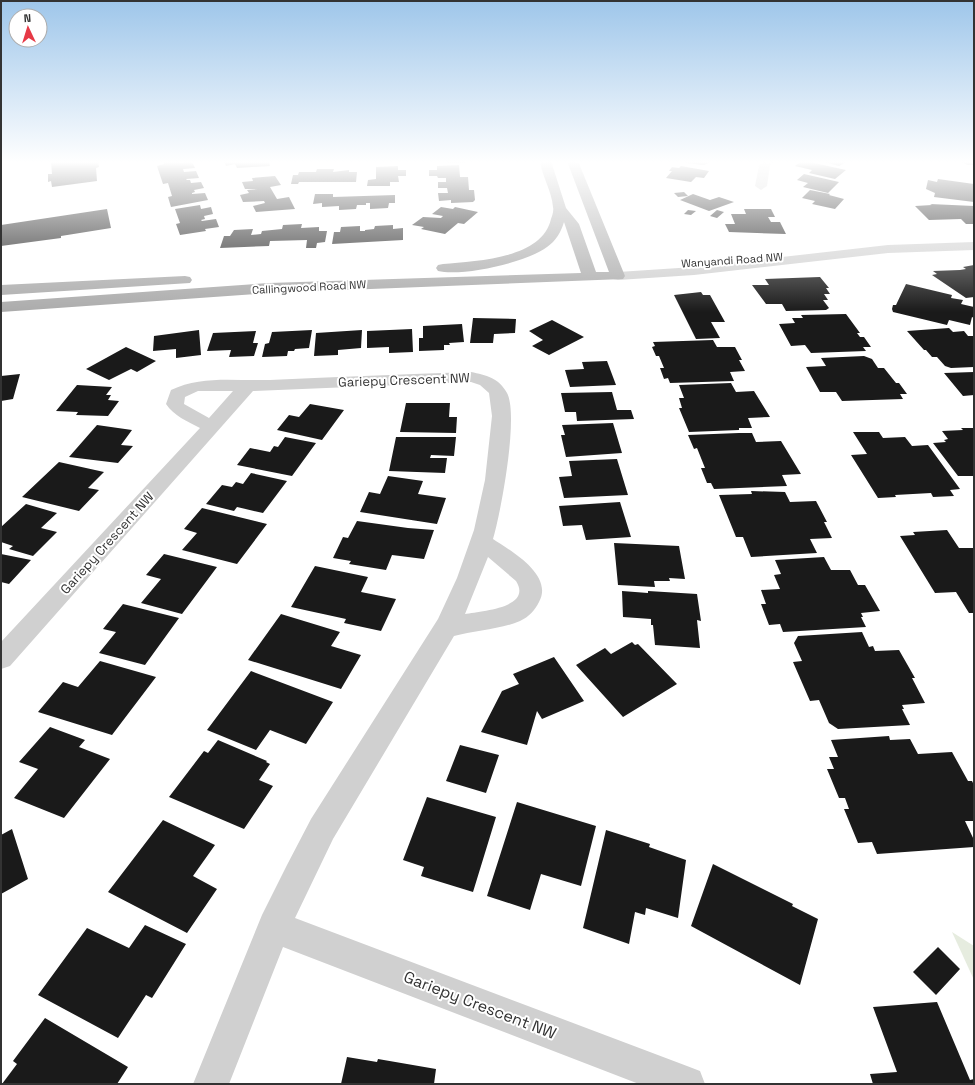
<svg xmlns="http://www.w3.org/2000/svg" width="975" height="1085" font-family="'Space Grotesk',sans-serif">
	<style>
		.green { fill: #e6ecdf }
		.building { fill: #1a1a1a }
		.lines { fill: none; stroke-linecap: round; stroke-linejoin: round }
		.minor { fill: #d0d0d0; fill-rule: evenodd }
		.major { fill: #ababab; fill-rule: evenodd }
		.labels { text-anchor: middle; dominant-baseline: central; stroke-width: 4; stroke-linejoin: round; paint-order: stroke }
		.far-street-label { font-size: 11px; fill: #333; stroke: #fff }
		.street-label { font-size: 13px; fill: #333; stroke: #fff }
		.near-street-label { font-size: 16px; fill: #333; stroke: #fff }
	</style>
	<rect width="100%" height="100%" fill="#fff"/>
	<path class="green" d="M952 932 974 946V980Z"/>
	<path class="building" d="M51 161H98L99 167 96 168 97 181 52 187 51 181 48 182V174H52Z
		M164 161H180V163L192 162 195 168 183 169 184 172 196 171 199 178 186 179 187 180H190L191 183 201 182 204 188 194 190 195 192 192 193V194L205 193 208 200 171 207 168 197 172 196 168 183 163 184 157 166 164 164Z
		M224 161H275V162H269L270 166 237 168 235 164 226 166Z
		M447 161H469L470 162 448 163Z
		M685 161H713L704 165 686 163 687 162Z
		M802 161H805L846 170 835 179 809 173 812 170 795 166Z
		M821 161H848L839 166Z
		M970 161 974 165H968L961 162Z
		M459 165 460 177H468L469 190H474L475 200 473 202 451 203V200L439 201 438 193H448L447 188H438V182H446V178H438L437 176H429V170H437V166Z
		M398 166V170H406V176H398L399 182H390V186H367L368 180 376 179V167Z
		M681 166 709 171 704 178 696 177 691 182 666 178 672 171H669L672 167 679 168Z
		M317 169H334L333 172 349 170V172H357L356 182H299L298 184H291L293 175H298L299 172H316Z
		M804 174 826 179 839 182 828 193 803 187 808 183 797 180Z
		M275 176 281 185 270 187 277 199 289 197 295 209 256 212 253 206 265 203 264 201 243 202 240 195 249 193 247 190 258 189H245L242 182 253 181 252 178Z
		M938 179 974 184V202L934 197 935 193 926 189 928 180 937 182Z
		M810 190 830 194 829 195 844 199 835 209 812 204 815 201 802 198Z
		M684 192 688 196 678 197 674 193Z
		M315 194H333V197L395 195V203H389L388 208 370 209V203H366V205H357L356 209 339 210V206L322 207V203L313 204Z
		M693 194 710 200 719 197 734 202 709 211 680 200Z
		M930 204 974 206V224H966L961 219 929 220 915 206 932 205Z
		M200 205 201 209 211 207 213 214 204 216 205 219 201 220 202 221 216 219 219 227 205 229 206 231 180 235 176 224 180 223 175 209Z
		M441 207 453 209 455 207 478 212 464 224 458 223 445 234 421 229 424 227 412 225 423 217 441 218 443 216 432 214Z
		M107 209 111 228 61 236V238L1 246V225Z
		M744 209H771L775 217H768L771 222H780L786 234 729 232 725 224H735L731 214H746Z
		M688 210 696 211 691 215 684 214Z
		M717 210 724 212 717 218 710 216Z
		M302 224 301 228 319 227V231H327L325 242 317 243 316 248H306L307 240 270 241 269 246 220 248 224 236H230L234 230 253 229 251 235 261 234 262 231 282 229 283 225Z
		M393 225V229L403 228V240L332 244 334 232H340L341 227 360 226V231H365V230L374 229 375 226Z
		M974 265V297L966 298 932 275 937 274 933 271 960 270 966 269 963 267Z
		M820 277 829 288H826L830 294H824L828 300H823L829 308 826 310 786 311 782 304H766L752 285H769L765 279Z
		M906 284 952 295 951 298 963 300 961 304 974 307V318L972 317 970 325 949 320 947 325 893 312 892 309 893 305H896Z
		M701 292 703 295H710L725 322H711L720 338 696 339 674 295Z
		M846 314 860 333H857L860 337H864L871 347H863L866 351 811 353 805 345 791 346 779 324 795 323 792 318H803L801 315Z
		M473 318 516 319 515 333 494 334 493 343H470Z
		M552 320 584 337 549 355 532 346 543 340 529 331Z
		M462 324 464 342 449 343 450 345H444V350L419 351V338H423V326Z
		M949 328 953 332 964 331 968 336H974V367L951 368 945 366 937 357H932L926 350H924L907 331Z
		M412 329 413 352 389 353V347L367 348V331Z
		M199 330 201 355 176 358V349L153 351 154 336Z
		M312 330 309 348 295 349 294 351H288L287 356 262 357 265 344 269 343 272 332Z
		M362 330 361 348 338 350V355L314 356 316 333Z
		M256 331 253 343H258L254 356 229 357 231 350 207 351 213 333Z
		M713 340 717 347H735L742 360H739L745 371 730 372 734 381 670 383 668 378 664 379 660 368H664L659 356H656L652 347 655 346 653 342Z
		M126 347 156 361 137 372 131 369 109 380 86 369Z
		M864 356 872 359 878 368H884L896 383H899L907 394H900L903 399 842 401 836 392H820L806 367 826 366 821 358Z
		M607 361 616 385 570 387 565 370 584 369 582 362Z
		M974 372V395L963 396 944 373Z
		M20 374 13 399 1 401V376Z
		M731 383 736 392 754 391 770 417 748 418 752 428H739V430L689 432 679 408H682L679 398H684L679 385Z
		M77 385 112 387 106 395H111L108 400 119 401 108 416 76 415 78 412 56 411Z
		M612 392 617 410H631L634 419 577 421 576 412H565L561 393Z
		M406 403H450L449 417H457L456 433 400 432Z
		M310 404 344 410 322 440 277 430 289 415 299 417Z
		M613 423 622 453 566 457 561 435H565L562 425Z
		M97 425 132 430 121 445 133 446 118 463 69 457Z
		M961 428H974V476H958L933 443 946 442 944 440 948 439 942 431 963 430Z
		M853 432H879L883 438 905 437 912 446 928 445 960 489 950 490 954 496 933 497 931 493 895 495 896 497 878 498 851 455 867 454Z
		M739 433H752L756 442 781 441 801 474 782 475 787 486 714 489 711 483H707L701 468H705L697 448 694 449 688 435Z
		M285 437 316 443 292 476 237 465 250 448 270 452 274 446 278 447Z
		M396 437H456L454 456 431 455 430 458H447L445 473 389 471Z
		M617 459 628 495 564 498 559 477 572 476 569 461Z
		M59 462 104 472 88 488 99 490 79 511 22 497Z
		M251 473 287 481 263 513 237 507 234 511 206 504 222 485 232 487 236 482 243 484Z
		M388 476 423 481 418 494 446 498 437 524 360 512 369 492 380 494Z
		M751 491 785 492 790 502 816 501 827 522H824L832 538 810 539 817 553 751 557 743 537H736L719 495 752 494Z
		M620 502 631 537 586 540 582 525 563 526 559 506Z
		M26 504 57 513 41 528 57 532 33 556 9 549 13 546 1 542V527Z
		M202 508 267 524 237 564 182 550 197 533 184 529Z
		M357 521 408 528 434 530 424 559 392 555 386 570 349 564 351 561 333 558 343 537 348 538Z
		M947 530 959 548H974V613H969L956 592 935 593 900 536 915 535 913 532Z
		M614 543 679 546 685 579 669 578 670 581H654L655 587 618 585Z
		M1 554 31 560 9 584 1 582Z
		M164 554 217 567 182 614 141 603 161 579 146 575Z
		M824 557 831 570H850L858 585H865L880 611 861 613 863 617H861L866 627 783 632 780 624 769 625 761 604H766L761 590 780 589 774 575 781 574 775 560Z
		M315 566 368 577 361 592 396 599 381 631 344 623 346 619 291 607Z
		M622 591 648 593V591L697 594 701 621 697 620 700 648 655 645 653 625H651V619L623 617Z
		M123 604 179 618 145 665 99 653 116 632 103 629Z
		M281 614 340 632 331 646 361 655 341 689 248 660Z
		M862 632 869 647 873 646 875 651 899 650 915 678H912L925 703 902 705 904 709H902L910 725 838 729 829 723 819 700 810 701 793 662 802 661 794 643 798 636Z
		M632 642 635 645 638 644 677 684 623 717 576 665 605 648 611 654Z
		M554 657 584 701 542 719 537 711 527 745 481 732 502 691 519 684 513 674Z
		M100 661 156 677 112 735 38 712 63 682 78 687Z
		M251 671 333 702 306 744 270 730 256 750 207 730Z
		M50 727 85 740 79 747 110 759 64 818 14 798 38 769 19 762Z
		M889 736 890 740 910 739 918 754 952 752 968 781H972L974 785V821H965L974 840V847L877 854 872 842 858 843 844 809H849L845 798H839L827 769H834L829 757H838L831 740Z
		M218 740 267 761 266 762 270 764 259 780 273 786 244 829 169 797 204 751 208 753Z
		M460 745 499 755 486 793 446 781Z
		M427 797 496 817 473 892 421 876 424 867 403 860Z
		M517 802 596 826 581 886 541 874 530 910 487 896Z
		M163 820 215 845 193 876 217 889 187 933 108 892Z
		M12 829 28 879 1 894V835Z
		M606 830 650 844 649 847 686 860 678 918 646 908 645 915 635 912 629 944 583 928Z
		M713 864 793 904 792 906 818 919 800 985 691 926Z
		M145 925 186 944 152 998 146 995 118 1038 38 995 87 928 129 948Z
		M938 947 960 969 936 995 913 972Z
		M937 1002 970 1080 974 1079V1084H873L870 1074 897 1072 873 1007Z
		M45 1018 128 1067 117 1084H2L17 1064 13 1061Z
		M347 1057 377 1062 378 1059 436 1069 434 1084H341Z"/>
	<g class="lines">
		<path class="minor" d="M760 161H775L770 165 767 186 761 190 755 186Z
			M974 242V250L888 253 694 275 618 280 613 279 611 276 613 273 618 272 694 267 888 245Z
			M471 372C486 375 499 378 507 393 519 415 501 512 493 539 511 551 554 575 539 602 535 610 529 617 520 621 502 629 474 631 454 636L333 839 295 918 687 1066 700 1071 705 1084H639L283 947 229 1084H193L262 915 287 865 311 819 438 619 457 578 474 530 485 480 492 416 489 393 480 385 471 382 253 391 10 666 1 669V642L200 428C187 421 174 416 166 404L171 390C201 375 236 381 270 380 337 377 404 374 471 372ZM233 391 209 418 184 404 185 397 198 391ZM488 557 516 581C533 608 481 611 465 614Z"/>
		<path class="major" d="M540 161H551L566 208 579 224 596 272H609L567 161H578L625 276 623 279 269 293 1 312V302L269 283 581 273 564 222C561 232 556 241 547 247 528 262 462 277 438 271L436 268 438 265 443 264C476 261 542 259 551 219 552 216 554 211 553 207 552 192 542 176 540 161Z
			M185 276 190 277 192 280 190 283 1 295V285Z"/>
	</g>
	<linearGradient id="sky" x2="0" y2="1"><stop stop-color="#9ec6ea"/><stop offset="0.52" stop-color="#fff"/><stop offset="1" stop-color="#fff" stop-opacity="0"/></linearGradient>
	<rect width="975" height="312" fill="url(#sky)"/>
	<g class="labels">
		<g class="far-street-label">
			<text transform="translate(732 260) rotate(-4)">Wanyandi Road NW</text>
			<text transform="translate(309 287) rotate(-3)">Callingwood Road NW</text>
		</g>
		<g class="street-label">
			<text transform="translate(404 380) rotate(-2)">Gariepy Crescent NW</text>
			<text transform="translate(107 543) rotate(-48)">Gariepy Crescent NW</text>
		</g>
		<g class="near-street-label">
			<text transform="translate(480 1005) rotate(21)">Gariepy Crescent NW</text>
		</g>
	</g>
	<rect width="975" height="1085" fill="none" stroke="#333333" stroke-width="4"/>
	<g transform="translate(28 28) rotate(356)"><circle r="19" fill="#ffffff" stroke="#adadad"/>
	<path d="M0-3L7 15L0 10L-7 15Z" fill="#e63946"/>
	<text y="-6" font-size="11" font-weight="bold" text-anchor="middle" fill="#333333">N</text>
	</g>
</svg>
